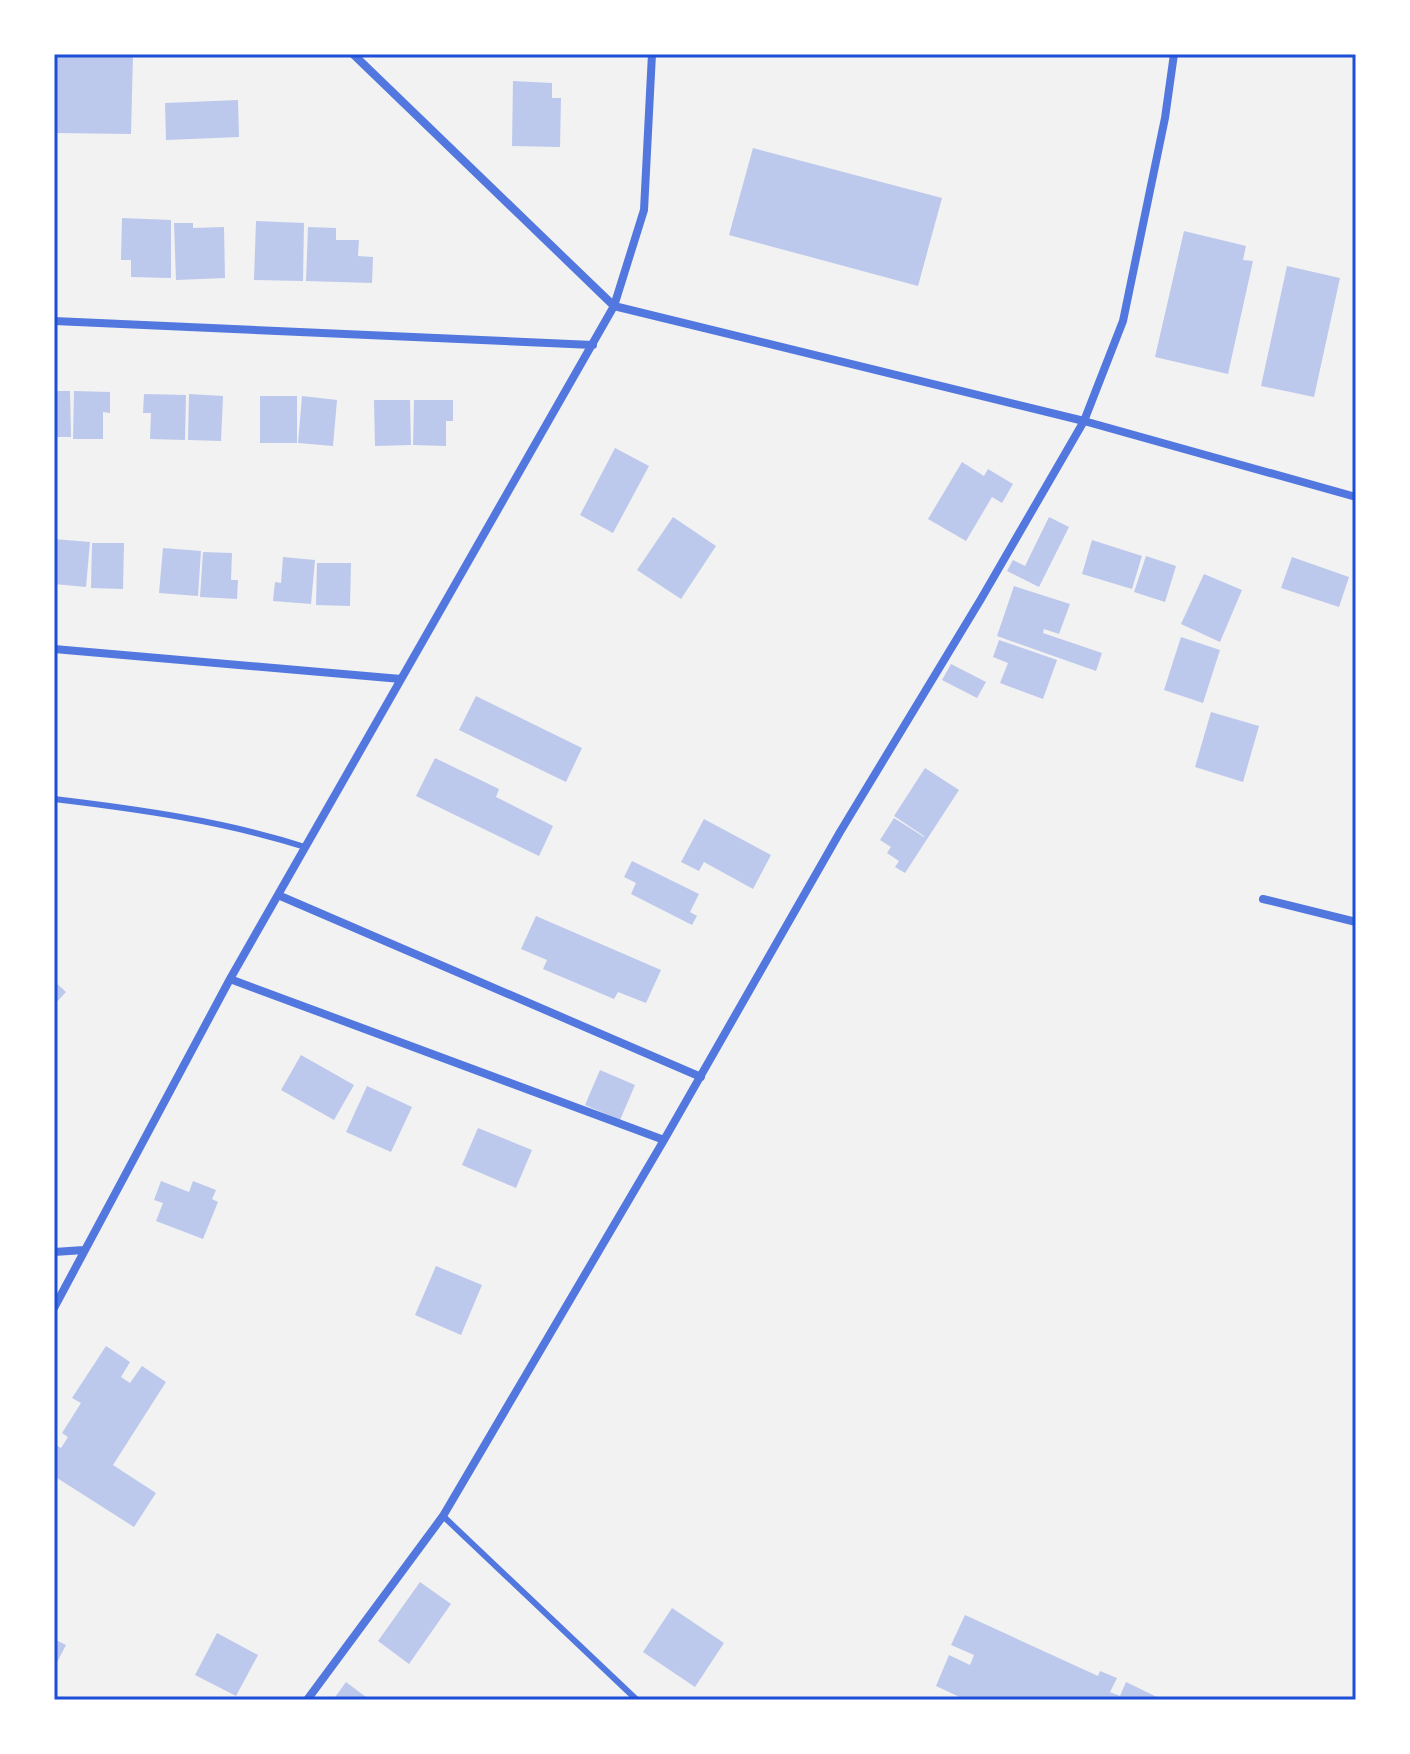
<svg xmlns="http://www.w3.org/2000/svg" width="1410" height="1754" font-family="Poppins,sans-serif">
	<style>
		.building { fill: #bdc9ec }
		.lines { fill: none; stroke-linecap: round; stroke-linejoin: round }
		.service { stroke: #5277de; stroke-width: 6 }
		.minor { stroke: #5277de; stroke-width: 8 }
		.neatline { fill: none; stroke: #1d4ed8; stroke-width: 3 }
	</style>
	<rect width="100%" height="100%" fill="#f2f2f2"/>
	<path class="building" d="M54 54H133L131 134 54 133Z
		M513 81 552 83V98H561L560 147 512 146Z
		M238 100 239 137 166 140 165 103Z
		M753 148 942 198 918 286 729 235Z
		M122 218 171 220V278L131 277V260H121Z
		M256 221 304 223 303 281 254 280Z
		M174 223H193V228L224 227 225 278 176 280Z
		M308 227 336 228V240H359L358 256 373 257 372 283 306 281Z
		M1184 231 1246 246 1243 260 1253 261 1228 374 1155 357Z
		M1287 266 1340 278 1314 397 1261 386Z
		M54 391H70L71 437H54Z
		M74 391 110 392V413L103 412V439H73Z
		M144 394 186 395 185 440 150 439 151 413H143Z
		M189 394 223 396 221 441 188 440Z
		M260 396H297V443H260Z
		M302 396 337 400 333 446 298 443Z
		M374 400H410L411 445 375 446Z
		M414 400H453V421H446V446L413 445Z
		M615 448 649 466 613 533 580 515Z
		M962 462 984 476 988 469 1013 484 1002 503 992 497 966 541 928 519Z
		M673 517 716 546 681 599 637 570Z
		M1049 517 1069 527 1039 587 1007 571 1013 560 1025 566Z
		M54 539 90 542 86 587 54 584Z
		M1092 540 1142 556 1132 589 1082 574Z
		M92 543H124L123 589 91 588Z
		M163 548 201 551 198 596 159 593Z
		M203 552 232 553 231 580H238L237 599 200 597Z
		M1146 556 1176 566 1165 602 1134 592Z
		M283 557 315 560 311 604 273 601 275 582 281 583Z
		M1292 557 1349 577 1339 607 1281 588Z
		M317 563H351L350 606 316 605Z
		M1204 574 1242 590 1220 642 1181 624Z
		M1014 586 1070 604 1059 634 1044 629 1043 633 1102 653 1096 671 997 636Z
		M1181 637 1220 650 1203 703 1164 690Z
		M999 640 1057 660 1043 699 1000 683 1008 663 993 657Z
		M951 664 986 682 977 698 942 680Z
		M476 696 582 748 566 782 459 730Z
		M1211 712 1259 726 1243 782 1195 767Z
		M435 758 499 789 496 797 553 826 539 856 416 796Z
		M925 768 959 790 905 873 895 867 899 861 887 853 891 847 880 840 894 818 924 837V836L894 816Z
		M704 819 771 855 753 889 704 862 699 871 681 862Z
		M632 861 699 894 690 912 697 916 692 925 631 894 636 883 624 877Z
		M536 916 661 970 646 1003 618 992 614 999 543 969 547 960 521 949Z
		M54 981 66 992 54 1005Z
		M301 1055 354 1085 334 1120 281 1090Z
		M600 1070 635 1085 620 1120 585 1105Z
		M367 1086 412 1107 391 1152 346 1132Z
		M478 1128 532 1150 516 1188 462 1165Z
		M161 1181 189 1192 193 1181 216 1190 212 1199 218 1202 203 1239 156 1221 163 1203 154 1200Z
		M436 1266 482 1285 461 1335 415 1315Z
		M106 1346 130 1362 121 1377 130 1383 142 1366 166 1382 113 1465 156 1493 134 1527 54 1476V1444L61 1448 68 1437 62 1433 81 1403 72 1398Z
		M420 1582 451 1604 409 1664 378 1641Z
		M672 1608 724 1643 695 1687 643 1652Z
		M965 1615 1098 1676 1100 1671 1117 1678 1110 1692 1120 1696 1126 1682 1159 1698 1158 1700H966L936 1686 949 1655 970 1665 974 1655 951 1645Z
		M217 1633 258 1655 236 1696 195 1675Z
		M54 1639 66 1645 54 1668Z
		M346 1682 370 1700H333Z"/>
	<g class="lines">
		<path class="service" d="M54 799C138 809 224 821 305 847
			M443 1516 637 1700"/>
		<path class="minor" d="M353 54 614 306 1084 421 1356 497
			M54 321 593 345
			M54 649 401 679
			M278 895 701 1077
			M1263 899 1356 922
			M230 979 664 1140
			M54 1252 84 1250
			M54 1308 230 979 614 306 644 210 652 54
			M307 1700 443 1516 664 1140 840 832 981 599 1084 421 1123 321 1165 118 1174 54"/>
	</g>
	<rect width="1410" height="1754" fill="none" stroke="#ffffff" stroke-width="112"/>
	<rect x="56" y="56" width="1298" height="1642" class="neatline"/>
</svg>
